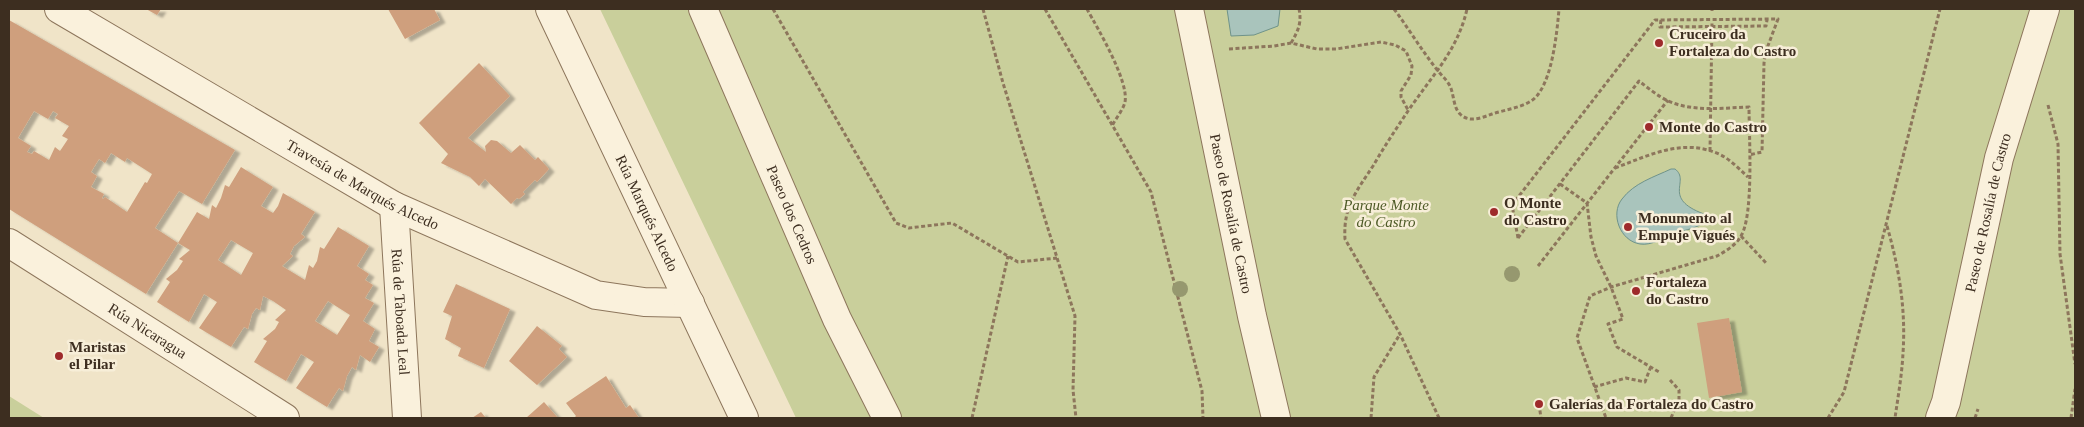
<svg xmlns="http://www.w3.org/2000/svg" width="2084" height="427" font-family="'Times New Roman',serif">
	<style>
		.green { fill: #c9cf9b }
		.water { fill: #a9c4bc; stroke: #6f938a }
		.building { fill: #cf9f7d; fill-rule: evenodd; filter: url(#shadow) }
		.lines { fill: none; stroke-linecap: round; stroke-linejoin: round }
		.minor-casing { stroke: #8d765c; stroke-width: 30 }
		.path { stroke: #8d765c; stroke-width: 3; stroke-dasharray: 4 2.5; stroke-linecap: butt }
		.minor { stroke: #faf1dc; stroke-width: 28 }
		.tree { fill: #96986f }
		.poi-dot { fill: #9e2a2b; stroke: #f7eed8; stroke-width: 2 }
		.labels { text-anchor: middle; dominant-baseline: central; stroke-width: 5; stroke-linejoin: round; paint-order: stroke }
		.poi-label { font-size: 15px; font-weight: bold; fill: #3d2e20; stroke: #f7eed8; text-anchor: start }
		.street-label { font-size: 15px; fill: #3d2e20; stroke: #f7eed8 }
		.park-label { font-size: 15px; font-style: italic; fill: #4d5a26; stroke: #f7eed8 }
	</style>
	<defs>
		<filter id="shadow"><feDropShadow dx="5.5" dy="3" stdDeviation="1" flood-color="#0004"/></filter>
	</defs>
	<rect width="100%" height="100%" fill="#f0e4c8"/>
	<path class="green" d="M600 9H2075V418H796Z
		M9 396 44 418H9Z"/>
	<path class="water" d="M1227 9H1280L1278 26 1254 35 1231 36Z
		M1671 169H1675C1691 181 1661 198 1704 214V222C1698 228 1685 230 1676 233 1666 237 1651 246 1640 244 1620 241 1610 214 1622 199 1634 183 1654 177 1671 169Z"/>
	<path class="building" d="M146 9H161L157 15Z
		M388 9H434L440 20 405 39Z
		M9 20 235 150 202 204 179 191 155 228 178 243 146 294 9 209ZM34 111 48 119 53 111 58 114 55 118 69 126 62 136 68 139 60 151 55 147 49 160 34 151 32 154 27 152 31 146 18 138ZM111 153 125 162 127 158 152 174 147 183 145 182 127 212 105 197 103 199 102 198 104 194 91 187 97 176 91 172 99 159 105 163Z
		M479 63 510 96 468 138 486 152 485 146 491 140 497 141 511 153 520 145 535 160 538 157 549 169 537 182 535 180 523 192 525 194 519 199 517 198 511 204 485 179 479 186 470 177 441 163 448 154 419 123Z
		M241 167 273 187 261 206 273 213 278 206 283 193 315 212 301 234 305 237 294 246 290 254 293 256 282 266 305 280 309 265 313 268 317 261 320 247 324 249 338 227 369 246 357 266 369 274 365 280 373 285 365 298 374 303 363 321 375 329 369 341 379 347 370 362 360 355 356 370 352 367 347 376 343 391 339 388 327 407 296 388 314 362 301 354 286 381 254 362 267 341 263 339 275 329 279 322 275 320 286 310 273 301 263 296 260 310 256 308 252 314 248 329 244 327 231 347 199 328 217 302 204 294 189 322 157 302 170 282 166 279 177 270 183 261 179 259 190 250 178 243 197 212 209 219 212 205 216 208 221 198 225 185 229 187ZM231 240 253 253 241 275 218 260ZM328 301 350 315 337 335 315 321Z
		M456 284 510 309 484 368 458 356 461 348 445 339 452 316 443 312Z
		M1729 318 1742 392 1709 398 1697 323Z
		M537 326 562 346 559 349 567 357 537 385 509 361Z
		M606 376 626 408 630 405 639 418H574L576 416 566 403Z
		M544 402 558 418H526Z
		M481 412 486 418H472Z"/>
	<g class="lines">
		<g class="minor-casing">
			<g id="minor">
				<path id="s1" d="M59 9 394 206 596 295 644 302 690 303"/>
				<path id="s2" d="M550 9 744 418"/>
				<path id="s3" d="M703 9 837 319 887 418"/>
				<path id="s4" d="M1189 9 1252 316 1276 418"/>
				<path id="s5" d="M394 206 407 418"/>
				<path id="s6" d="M9 243 285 418"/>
				<path id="s7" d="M1940 418 1946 402 1999 158 2045 9"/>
			</g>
		</g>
		<path class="path" d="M773 9 896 223 909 228 952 223 1018 262 1057 258
			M983 9 1003 83 1075 316 1073 390 1076 418
			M1045 9 1151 192 1202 391 1203 418
			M1087 9C1098 29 1129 81 1125 102 1123 110 1116 118 1112 126
			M1394 9C1409 29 1422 51 1438 71 1442 76 1447 80 1450 86 1454 94 1453 107 1460 114 1469 123 1481 118 1492 114 1504 110 1520 108 1531 101 1552 88 1557 32 1559 9
			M1712 11V9
			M1661 20 1660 27 1766 26 1767 20
			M1291 43C1298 31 1302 23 1299 9
			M1229 49 1274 46 1291 43 1317 49H1336L1381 42 1395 45 1406 51 1412 66 1411 75 1401 91V97L1408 110
			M2048 105 2058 144 2060 254 2075 364
			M1710 151 1712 23
			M1615 168C1650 155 1684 137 1721 155 1731 160 1740 170 1748 177
			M1560 184 1587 203 1591 237 1596 256 1611 287 1623 319 1608 324 1617 347 1659 372
			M1887 226C1899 268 1906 309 1903 353 1902 374 1898 397 1895 418
			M1741 236 1766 263
			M1518 238 1639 81C1648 88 1658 96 1668 101 1693 112 1722 108 1749 107 1749 135 1754 215 1741 236 1736 245 1726 251 1717 256L1611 287 1590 296 1577 338 1606 418
			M1518 238 1512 205 1655 20 1778 19 1766 51 1764 63 1762 152 1749 155
			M1538 266 1668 100
			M1670 380 1679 390V399L1671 418
			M1594 387 1626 378 1645 382 1651 366
			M1539 404 1541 418
			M972 418 1008 256
			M1371 418 1374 377 1400 334
			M1439 418 1400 334 1345 239C1343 207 1356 192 1373 166 1384 147 1396 129 1408 111 1431 77 1458 50 1467 9
			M1828 418 1844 392 1940 9
			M1975 418 1978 409
			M2071 418 2075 389"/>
		<use href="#minor" class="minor"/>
	</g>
	<g class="tree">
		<circle cx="1512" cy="274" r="8"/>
		<circle cx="1180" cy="289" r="8"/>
	</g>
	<g class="poi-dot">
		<circle cx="1659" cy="43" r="5"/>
		<circle cx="1649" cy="127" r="5"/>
		<circle cx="1494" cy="212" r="5"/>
		<circle cx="1628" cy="227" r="5"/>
		<circle cx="1636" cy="291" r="5"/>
		<circle cx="59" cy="356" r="5"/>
		<circle cx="1539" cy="404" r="5"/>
	</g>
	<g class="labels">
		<g class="poi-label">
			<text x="1669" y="34">Cruceiro da<tspan x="1669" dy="17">Fortaleza do Castro</tspan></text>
			<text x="1659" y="127">Monte do Castro</text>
			<text x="1504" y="203">O Monte<tspan x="1504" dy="17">do Castro</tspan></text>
			<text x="1638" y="218">Monumento al<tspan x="1638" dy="17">Empuje Vigués</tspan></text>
			<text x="1646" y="282">Fortaleza<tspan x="1646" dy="17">do Castro</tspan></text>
			<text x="69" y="347">Maristas<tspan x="69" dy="17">el Pilar</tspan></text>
			<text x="1549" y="404">Galerías da Fortaleza do Castro</text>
		</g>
		<g class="street-label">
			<text stroke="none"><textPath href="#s1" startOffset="351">Travesía de Marqués Alcedo</textPath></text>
			<text stroke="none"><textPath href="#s7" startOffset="211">Paseo de Rosalía de Castro</textPath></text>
			<text stroke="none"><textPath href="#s2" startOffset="226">Rúa Marqués Alcedo</textPath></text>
			<text stroke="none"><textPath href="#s4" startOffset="209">Paseo de Rosalía de Castro</textPath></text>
			<text stroke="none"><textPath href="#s3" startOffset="224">Paseo dos Cedros</textPath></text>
			<text stroke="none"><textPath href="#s5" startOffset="106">Rúa de Taboada Leal</textPath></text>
			<text stroke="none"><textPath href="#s6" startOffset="164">Rúa Nicaragua</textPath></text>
		</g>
		<g class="park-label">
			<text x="1386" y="205">Parque Monte<tspan x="1386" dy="17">do Castro</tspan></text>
		</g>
	</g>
	<rect width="2084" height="427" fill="none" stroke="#3d2e20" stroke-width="20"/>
</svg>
